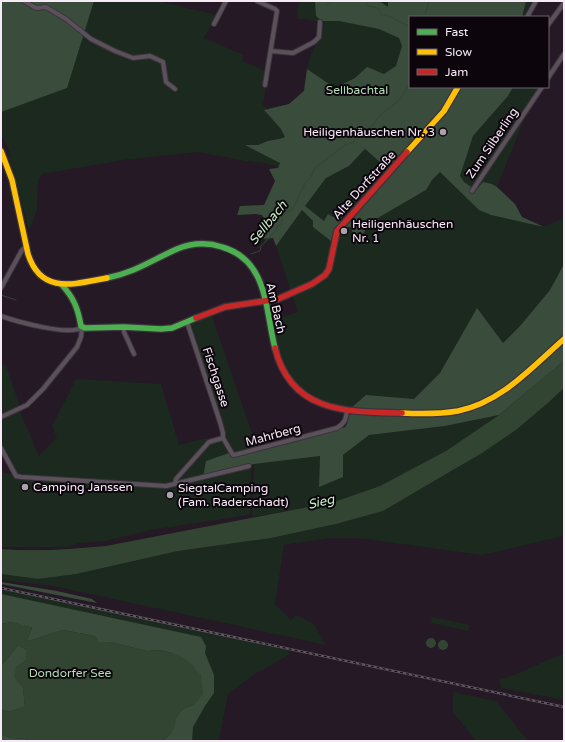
<svg xmlns="http://www.w3.org/2000/svg" width="565" height="742" font-family="'Varela Round',sans-serif">
	<style>
		.green { fill: #1c291e }
		.forest { fill: #3a4d3c; fill-rule: evenodd }
		.water { fill: #324533 }
		.lines { fill: none; stroke-linecap: round; stroke-linejoin: round }
		.stream { stroke: #324533; stroke-width: 1 }
		.street-casing { stroke: #3c333c; stroke-width: 6 }
		.fast-casing { stroke: #3c333c; stroke-width: 8 }
		.slow-casing { stroke: #3c333c; stroke-width: 8 }
		.jam-casing { stroke: #3c333c; stroke-width: 8 }
		.street { stroke: #5b515b; stroke-width: 4 }
		.fast { stroke: #4caf50; stroke-width: 5.5 }
		.slow { stroke: #ffc107; stroke-width: 5.5 }
		.jam { stroke: #c62828; stroke-width: 5.5 }
		.rail-casing { stroke: #605660; stroke-width: 2.5 }
		.rail { stroke: #0c050c; stroke-width: 1; stroke-dasharray: 3; stroke-linecap: butt }
		.poi-dot { fill: #ada1ad; stroke: #0c050c; stroke-width: 1.5 }
		.labels { text-anchor: middle; dominant-baseline: central; stroke-width: 4; stroke-linejoin: round; paint-order: stroke }
		.park-label { font-size: 12px; fill: #b2deb5; stroke: #0c050c }
		.poi-label { font-size: 12px; fill: #f7eaf7; stroke: #0c050c; text-anchor: start }
		.street-label { font-size: 12px; fill: #f7eaf7; stroke: #0c050c }
		.water-label { font-size: 13px; font-style: italic; fill: #c3f0c6; stroke: #0c050c }
	</style>
	<rect width="100%" height="100%" fill="#241924"/>
	<path class="green" d="M29 1H158L217 15 204 38 244 55 241 61 266 71 264 86 266 87 263 105 267 109 289 104 303 91 310 56 319 39 321 22 297 18 299 1H532L524 17H410V87L364 144 322 173 280 231 266 243 264 240V236L279 171 277 167 264 163 245 161 198 152 123 160 42 174 38 181 37 211 29 230 9 157 11 155 4 140 1 137V36Z
		M513 87H545L525 118 497 187 492 184 477 191 464 182 460 176 473 136 508 96Z
		M365 149 389 168 340 221H324L304 206 326 178 349 166Z
		M440 172 479 210 544 227 564 218V264L550 290 520 326 503 343 477 309 440 373 414 399 366 395 351 408C344 407 336 406 330 405 304 398 285 377 277 352 274 342 273 331 271 321L298 312 276 246 302 210 330 240 334 229 344 220 351 227 356 244 371 222 426 190 432 180Z
		M212 316 257 448 238 453 231 450 188 324Z
		M5 363 19 403 18 407 39 456 57 438 52 426 76 379 161 384 179 445 205 438 212 442 219 441 223 443 229 453 206 461 203 477 167 484 95 481 17 474 1 442V367Z
		M564 388V536L482 555 358 538H330L284 545 275 604 291 620 296 615 314 624 326 645 53 586 1 580V574L38 579 76 574 178 551 271 538 336 524 383 511 449 473 516 430 549 402Z
		M499 415 446 451 380 486 334 502 252 517 254 464 320 456 319 487 343 455 369 435 445 426Z
		M251 467 250 515 150 530 106 541 80 543 67 547H1V472L12 474 14 477 167 488Z
		M1 589 289 650V655L253 675 228 694 219 741H1Z
		M432 617 470 625 468 631 431 623Z
		M564 653V700L501 688 499 680 514 675Z
		M453 692 496 701 528 741H476L453 712Z"/>
	<path class="forest" d="M1 1H94L67 88 1 112Z
		M315 1H379L388 7V1H526L522 17H410V87H513L508 96 473 136 460 176 464 182 476 190 483 182 492 184 497 187 515 204 522 217 544 227 491 215 479 210 440 172 432 180 426 190 371 222 356 244 351 227H346L344 221 334 229 331 241 313 227V221L302 210 276 246 273 238 261 239 264 220 262 215 255 214 237 215 240 206 264 205 275 181 269 169 278 168 280 163 245 145H258L268 141 279 139 285 137 281 129 264 110 289 104 304 91 307 69 335 88 355 78 367 67 384 74 396 66 402 46 399 38 379 29 339 21H322L316 16ZM365 149 388 169 341 221 328 214 324 221 305 206 326 178 349 166Z
		M564 264V361L499 415 445 426 369 435 343 455V477L319 487 320 456 254 464 203 477 206 461 229 453 234 457 345 427 347 424 351 408 366 395 414 399 440 373 477 308 503 343 520 326 550 290Z
		M1 582 57 591 92 599 97 603 1 584Z
		M1 594 201 637 206 646 205 653 214 675V693L205 706 193 727 192 741H163L171 733 176 718 179 713 185 708 193 705 201 675 172 653 159 650 147 651 110 642H98L95 636 63 630 29 641 27 640 32 628 11 622 1 624Z
		M19 644 26 650V660L16 668 23 688 25 707 8 712 1 709V666Z
		M1 734C12 741 20 736 31 741H1Z"/>
	<path class="water" d="M564 361V388L549 402 516 430 482 453 383 511 336 524 271 538 178 551 76 574 38 579 1 574V549C36 552 71 549 106 546L334 502 380 486 446 451 499 415Z
		M11 622 32 627 27 640 29 641 63 630 95 636 98 642H110L147 651 159 650 172 653 186 659 195 667 196 670 201 675 203 693 198 701 193 705 185 708 179 713 176 718 175 726 171 733 163 741H31C20 736 12 741 1 734V709L8 712 25 707 23 688 14 677 16 668 26 660V650L18 645 1 666V624Z
		M426 643a5 5 0 1 1 10 0a5 5 0 1 1-10 0Z
		M438 645a5 5 0 1 1 10 0a5 5 0 1 1-10 0Z"/>
	<g class="lines">
		<path class="stream" d="M366 1 367 6C374 7 380 7 381 15H387L410 27
			M327 5 334 1
			M425 14 429 1
			M251 254 260 251 261 246 277 229V226L281 225 282 217 287 212 292 210 305 183 310 179 315 168 345 145 353 143 355 138 374 124 378 117 400 99 410 83
			M1 295 16 300"/>
		<g class="street-casing">
			<path id="street" d="M24 1 36 8 46 7 66 19 91 39 115 51 133 58 150 56 163 62 166 82 175 89
				M257 1 275 9 277 11 265 85
				M527 17 536 1
				M214 24 226 1
				M548 25 564 3
				M271 51 293 53 314 42 319 37 320 22
				M548 78 564 54
				M472 191 542 87
				M1 288 22 250 27 246
				M1 316C15 321 71 337 82 327
				M187 322 220 422 223 433V438
				M124 327V332L134 354
				M1 417 27 405 43 389 77 347 81 337 82 327
				M223 438 233 455 238 454 337 428C345 423 346 419 347 410
				M1 448 16 476 21 477 166 486 249 466
				M175 484 176 479 209 442 223 438"/>
		</g>
		<g class="fast-casing">
			<path id="fast" d="M107 278C134 273 152 260 177 249 192 243 207 242 222 247 268 260 265 309 275 348
				M62 285C74 298 78 309 81 326L85 328 124 327 161 329 172 328 196 318"/>
		</g>
		<g class="slow-casing">
			<path id="slow" d="M1 151 12 180 28 254C41 295 74 284 107 278
				M407 152 444 111 458 87
				M402 413C421 414 440 414 458 411 502 402 532 367 564 339"/>
		</g>
		<g class="jam-casing">
			<path id="jam" d="M196 318 225 307 278 299 312 284 325 275 329 269 337 231 407 152
				M275 348C291 413 347 412 402 413"/>
		</g>
		<use href="#street" class="street"/>
		<use href="#fast" class="fast"/>
		<use href="#slow" class="slow"/>
		<use href="#jam" class="jam"/>
		<g class="rail-casing">
			<path id="rail" d="M1 588 564 707"/>
		</g>
		<use href="#rail" class="rail"/>
	</g>
	<g class="poi-dot">
		<circle cx="443" cy="132" r="4"/>
		<circle cx="344" cy="231" r="4"/>
		<circle cx="25" cy="487" r="4"/>
		<circle cx="170" cy="495" r="4"/>
	</g>
	<g class="labels">
		<g class="park-label">
			<text x="357" y="90">Sellbachtal</text>
			<text x="70" y="673">Dondorfer See</text>
		</g>
		<g class="poi-label">
			<text x="435" y="132" text-anchor="end">Heiligenhäuschen Nr. 3</text>
			<text x="352" y="224">Heiligenhäuschen<tspan x="352" dy="14">Nr. 1</tspan></text>
			<text x="33" y="487">Camping Janssen</text>
			<text x="178" y="488">SiegtalCamping<tspan x="178" dy="14">(Fam. Raderschadt)</tspan></text>
		</g>
		<g class="street-label">
			<text transform="translate(492 143) rotate(-56)">Zum Silberling</text>
			<text transform="translate(364 185) rotate(-48)">Alte Dorfstraße</text>
			<text transform="translate(276 308) rotate(77)">Am Bach</text>
			<text transform="translate(216 377) rotate(72)">Fischgasse</text>
			<text transform="translate(273 435) rotate(-15)">Mahrberg</text>
		</g>
		<g class="water-label">
			<text transform="translate(268 223) rotate(-51)">Sellbach</text>
			<text transform="translate(321 502) rotate(-13)">Sieg</text>
		</g>
	</g>
	<rect width="565" height="742" fill="none" stroke="#f7eaf7" stroke-width="4"/>
	<rect x="409" y="16" width="140" height="72" fill="#0c050c" stroke="#6a616a"/>
	<rect x="417" y="29" width="20" height="6" fill="#4caf50" stroke="#6a616a"/>
	<text x="445" y="36" font-size="12" fill="#f7eaf7">Fast</text>
	<rect x="417" y="49" width="20" height="6" fill="#ffc107" stroke="#6a616a"/>
	<text x="445" y="56" font-size="12" fill="#f7eaf7">Slow</text>
	<rect x="417" y="69" width="20" height="6" fill="#c62828" stroke="#6a616a"/>
	<text x="445" y="76" font-size="12" fill="#f7eaf7">Jam</text>
</svg>
